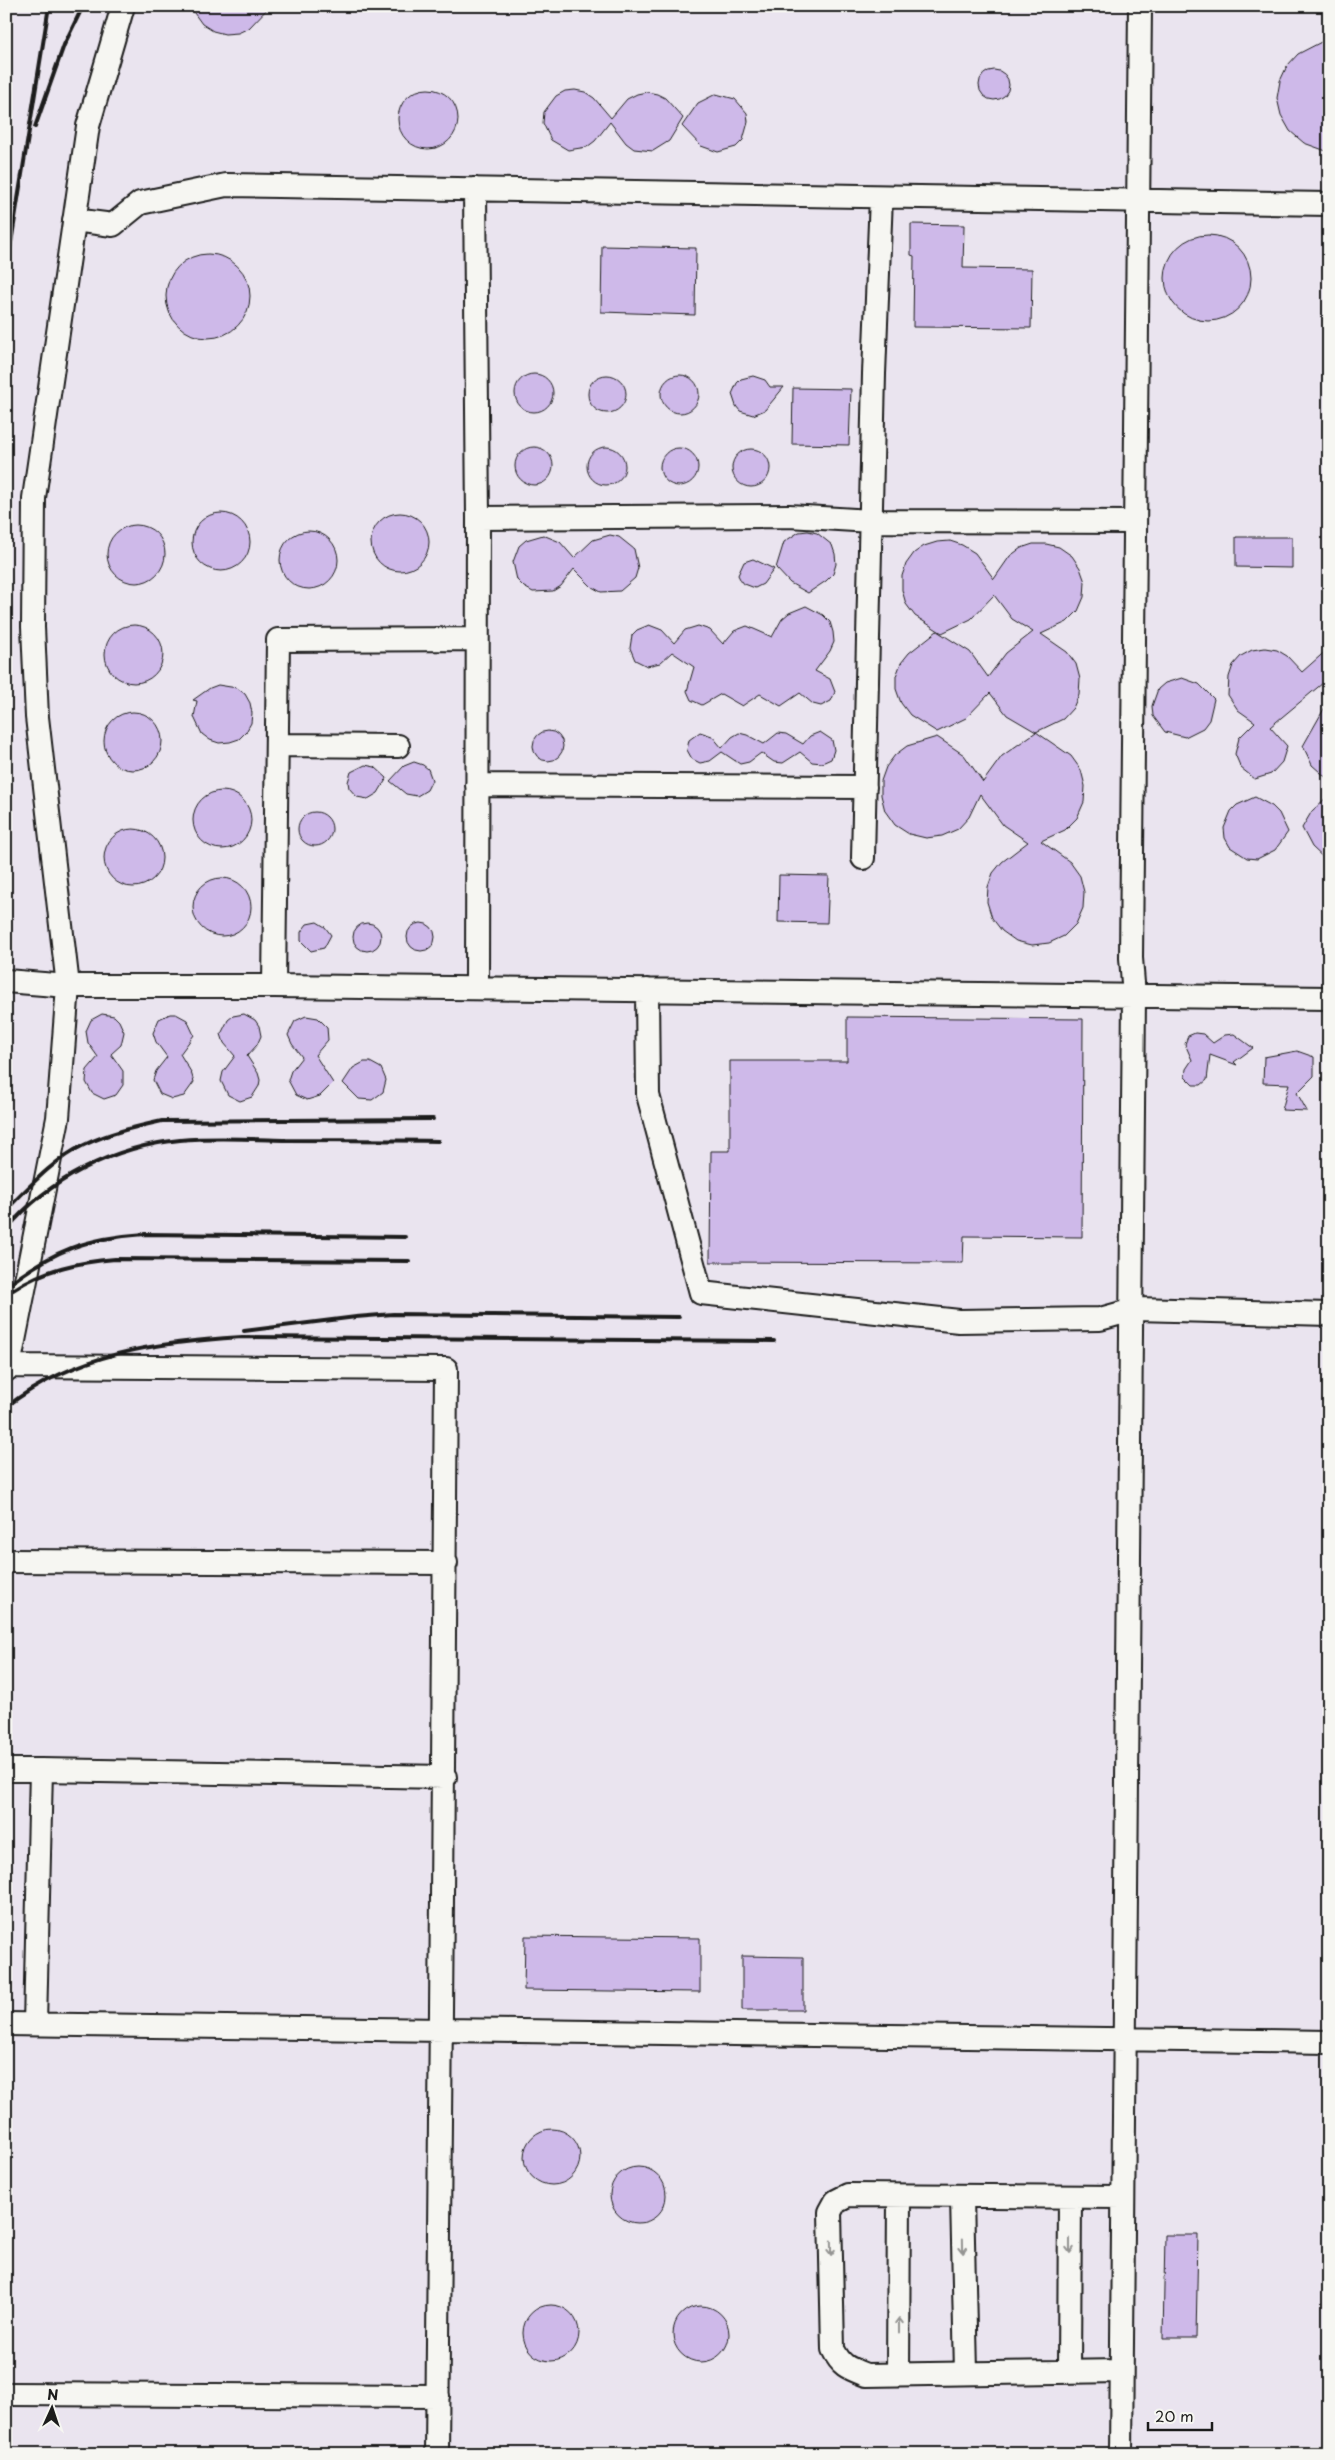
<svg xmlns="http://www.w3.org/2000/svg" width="1335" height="2460" font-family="'Playpen Sans',sans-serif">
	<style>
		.built { fill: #eae4ef }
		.building { fill: #ceb9e9; stroke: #1c1c1c }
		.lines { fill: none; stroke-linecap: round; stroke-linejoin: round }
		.minor-casing { stroke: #1c1c1c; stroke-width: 26 }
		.minor { stroke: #f6f6f2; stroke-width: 22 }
		.rail { stroke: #1c1c1c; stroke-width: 4 }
		.oneway { stroke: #949492 }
	</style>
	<rect width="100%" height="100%" fill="#f6f6f2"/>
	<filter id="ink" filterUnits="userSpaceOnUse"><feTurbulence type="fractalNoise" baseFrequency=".02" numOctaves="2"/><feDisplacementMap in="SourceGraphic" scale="10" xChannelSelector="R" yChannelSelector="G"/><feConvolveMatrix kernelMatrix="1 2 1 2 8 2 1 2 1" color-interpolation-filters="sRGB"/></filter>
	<g filter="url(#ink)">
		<path class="built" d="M6 6H1329V2454H6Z"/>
		<path class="building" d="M189 6H270L249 28 238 33 225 34 213 31 202 24Z
			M1329 38V152L1304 143 1290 131 1281 115 1277 98 1280 81 1287 66 1298 54Z
			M979 85a15 15 0 1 1 30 0a15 15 0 1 1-30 0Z
			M398 119a30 30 0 1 1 60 0a30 30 0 1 1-60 0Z
			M575 90 585 92 594 98 611 118 627 99 637 94 647 92 657 94 665 98 683 118 669 141 653 151 634 149 626 143 610 122 595 141 587 147 568 150 551 140 543 123 544 112 556 96 565 91Z
			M716 94 735 99 747 113 748 122 743 140 736 147 718 152 701 146 682 126 698 103Z
			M911 224 964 225 963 268 1032 269 1031 328 913 327 914 256 911 255Z
			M1165 278a43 43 0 1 1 86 0a43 43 0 1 1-86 0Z
			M602 246 696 248 695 315 601 312Z
			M166 296a42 42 0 1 1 84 0a42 42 0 1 1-84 0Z
			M515 393a19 19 0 1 1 38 0a19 19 0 1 1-38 0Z
			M588 394a19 19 0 1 1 38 0a19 19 0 1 1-38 0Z
			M661 394a19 19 0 1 1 38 0a19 19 0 1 1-38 0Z
			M753 376 765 380 770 387H784L765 410 753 415 740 411 736 406 732 394 737 383 741 379Z
			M793 388 851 389 849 445 792 444Z
			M587 466a19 19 0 1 1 38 0a19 19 0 1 1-38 0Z
			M515 466a19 19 0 1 1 38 0a19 19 0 1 1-38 0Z
			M660 467a19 19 0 1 1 38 0a19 19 0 1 1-38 0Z
			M732 468a19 19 0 1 1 38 0a19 19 0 1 1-38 0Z
			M192 542a29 29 0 1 1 58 0a29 29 0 1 1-58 0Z
			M371 542a29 29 0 1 1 58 0a29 29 0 1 1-58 0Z
			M107 554a29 29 0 1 1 58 0a29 29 0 1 1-58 0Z
			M280 560a29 29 0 1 1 58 0a29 29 0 1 1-58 0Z
			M808 531 817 533 832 545 835 554 836 564 833 574 826 581 808 593 790 583 776 568 784 542 799 532Z
			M543 535 560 542 574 558 593 540 610 535 619 537 634 549 638 568 635 578 620 591 601 592 592 587 574 569 561 586 553 591 533 592 524 587 517 580 513 562 519 546 526 540Z
			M1236 537H1292V568L1236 567Z
			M950 541 962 545 975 553 994 579 1010 556 1021 548 1033 544H1046L1059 547 1072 556 1080 568 1085 582 1084 597 1078 611 1067 622 1041 634 1067 652 1076 664 1080 679 1079 694 1073 708 1063 719 1036 732 1071 756 1081 770 1085 786 1084 802 1077 818 1065 830 1041 841 1070 862 1080 876 1084 892 1083 908 1076 924 1064 936 1049 943 1032 945 1016 941 1002 931 992 918 987 902 988 887 993 873 1002 862 1028 842 1003 825 980 794 969 817 958 829 942 836 926 838 909 834 895 825 885 811 881 795V781L886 767 895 755 907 746 937 737 964 755 983 782 1002 756 1036 732 1007 715 990 693 966 718 937 732 910 715 901 703 896 689V676L901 663 909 653 937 631 970 652 988 677 1006 653 1033 632 1012 619 994 595 971 619 942 633 915 616 906 604 902 590V576L906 564 914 553 924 546 937 542Z
			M753 559 774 569 763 584 755 588 742 583 738 575 744 562Z
			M806 606 823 615 830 622 833 632 834 642 830 651 815 671 830 679 835 692 831 701 821 706 813 704 800 693 781 706 760 694 742 706 721 694 702 705 691 700 687 691 694 667 672 652 660 663 647 666 635 660 630 648 632 635 637 630 649 625 662 630 674 643 685 630 698 626 710 630 723 644 734 631 747 626 772 637 782 619 789 613Z
			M105 654a29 29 0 1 1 58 0a29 29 0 1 1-58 0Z
			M1265 648 1277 650 1287 656 1302 672 1329 648V678L1270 727 1287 746 1282 762 1271 774 1255 779 1241 768 1235 754 1239 738 1255 722 1238 710 1228 695 1229 677 1233 665 1241 656 1252 650Z
			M1182 678 1199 684 1214 699 1209 720 1203 728 1185 737 1165 732 1153 716 1152 706 1158 689 1165 683Z
			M218 685 237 688 245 694 250 703 252 713 251 723 246 732 239 739 230 742 219 743 210 740 202 734 194 717 197 701 193 700 210 688Z
			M1329 700V780L1312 765 1303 746Z
			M104 741a29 29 0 1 1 58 0a29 29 0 1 1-58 0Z
			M533 746a15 15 0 1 1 30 0a15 15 0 1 1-30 0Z
			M700 732 712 736 722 748 732 737 739 733 747 735 764 744 778 733 786 734 803 744 810 736 820 732 832 740 834 750 831 759 822 763 812 762 800 752 783 763 774 762 761 753 749 762 740 764 722 752 710 761 700 763 692 759 687 750 689 740Z
			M414 762 423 765 428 769 432 780 427 790 417 796 406 794 390 781 404 766Z
			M365 765 375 767 387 778 378 793 368 799 357 797 349 788 348 782 351 772Z
			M193 820a29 29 0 1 1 58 0a29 29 0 1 1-58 0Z
			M1329 795V863L1312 847 1302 828 1312 811Z
			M1255 797 1272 806 1279 813 1288 832 1275 850 1257 859 1247 858 1230 847 1225 838 1224 828 1231 811 1237 805Z
			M298 829a17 17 0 1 1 34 0a17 17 0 1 1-34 0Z
			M104 858a29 29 0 1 1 58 0a29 29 0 1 1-58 0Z
			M779 875 829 876 827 923 778 922Z
			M193 907a29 29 0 1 1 58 0a29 29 0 1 1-58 0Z
			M317 922 325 927 331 935 324 948 311 951 301 941V932L307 924Z
			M353 937a14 14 0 1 1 28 0a14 14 0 1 1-28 0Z
			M407 937a14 14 0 1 1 28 0a14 14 0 1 1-28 0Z
			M102 1014 114 1016 119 1021 124 1032 121 1045 111 1054 123 1071V1085L116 1095 104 1099 92 1093 86 1082 87 1070 98 1057 88 1043 86 1031 91 1020Z
			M170 1014H176L187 1020 194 1035 180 1054 191 1072 194 1082 184 1096 172 1099 160 1094 153 1080 156 1071 167 1057 156 1042 153 1033 159 1019Z
			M244 1014 255 1020 259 1026 261 1036 257 1045 247 1056 258 1073 260 1080 259 1086 252 1097 240 1101 228 1095 221 1081 223 1072 235 1056 224 1043 221 1034 228 1020 233 1016Z
			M306 1016 318 1018 327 1027 328 1040 315 1055 333 1083 320 1096 307 1100 296 1095 288 1080 291 1071 302 1057 292 1044 288 1035 295 1021Z
			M847 1017 1083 1019 1082 1237 964 1236 963 1263 710 1262 711 1151H730V1061H847Z
			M1195 1033 1203 1034 1213 1043 1225 1035 1234 1034 1253 1048 1234 1062 1237 1065 1210 1055 1207 1080 1201 1085H1193L1185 1077 1186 1069 1192 1060 1185 1044 1188 1036Z
			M1297 1051 1314 1057V1076L1297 1093 1307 1111 1282 1110 1289 1084 1263 1083 1264 1057Z
			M364 1062H370L381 1068 386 1080 383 1092 372 1100 359 1099 343 1083 353 1068Z
			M525 1936 700 1938V1992L524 1990Z
			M742 1956 803 1957V2010H742Z
			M524 2157a28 28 0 1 1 56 0a28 28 0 1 1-56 0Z
			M610 2195a28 28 0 1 1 56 0a28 28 0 1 1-56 0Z
			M1165 2235H1198L1196 2338H1163Z
			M523 2333a28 28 0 1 1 56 0a28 28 0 1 1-56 0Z
			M673 2334a28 28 0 1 1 56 0a28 28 0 1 1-56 0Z"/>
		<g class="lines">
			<g class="minor-casing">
				<path id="minor" d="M123 6 88 126 34 498 33 627 37 717 68 986H274L1329 998
					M475 189 478 518
					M74 220 113 225 140 203 226 185 1329 204
					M277 745 398 746
					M477 785 865 787
					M863 858 874 374 881 197
					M6 981 68 986 58 1118 9 1366
					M274 986 278 640 477 639
					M477 988 478 518 789 516 871 521 1135 522
					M647 990 648 1095 701 1293 959 1321 1100 1319 1136 1309 1329 1314
					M6 1370 9 1366 446 1369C446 1731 438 2092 437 2454
					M6 1561 446 1563
					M6 1770H41L35 2024
					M41 1770 445 1777
					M6 2024 1329 2042
					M962 2197 966 2372
					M1121 2371 866 2375C848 2368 841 2366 833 2349L830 2212 836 2201 848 2195 1123 2197
					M1069 2372 1070 2197
					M898 2374 899 2197
					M6 2394 438 2396
					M1121 2454 1134 996 1131 958 1140 6"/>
			</g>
			<use href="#minor" class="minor"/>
			<path class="rail" d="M35 127 64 45 83 6
				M6 274 49 6
				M6 1210C29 1187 54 1159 84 1145 109 1133 135 1127 162 1121L433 1119
				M6 1230C48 1179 115 1146 180 1140 215 1137 251 1139 286 1140 337 1140 388 1140 438 1141
				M6 1287C53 1250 86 1238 145 1234L405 1237
				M13 1290C44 1269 79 1262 115 1259L409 1261
				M244 1331 356 1317 393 1314 679 1317
				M6 1407C77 1352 156 1343 242 1337L774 1341"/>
		</g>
		<defs><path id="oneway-shaft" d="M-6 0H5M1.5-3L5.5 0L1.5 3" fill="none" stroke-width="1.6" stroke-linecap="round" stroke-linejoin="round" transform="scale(1.25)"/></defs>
		<g class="oneway">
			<use href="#oneway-shaft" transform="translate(963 2246) rotate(89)"/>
			<use href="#oneway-shaft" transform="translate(1070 2246) rotate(90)"/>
			<use href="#oneway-shaft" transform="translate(831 2248) rotate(89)"/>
			<use href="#oneway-shaft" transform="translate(899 2325) rotate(-90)"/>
		</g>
	</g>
	<rect width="1335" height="2460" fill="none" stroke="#f6f6f2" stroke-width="25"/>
	<rect x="12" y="12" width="1310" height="2435" fill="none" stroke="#1c1c1c" stroke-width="2" filter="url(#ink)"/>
	<g transform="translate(52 2408) rotate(3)" stroke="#f6f6f2" stroke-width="4" paint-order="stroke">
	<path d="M0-4L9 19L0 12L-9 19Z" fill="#1c1c1c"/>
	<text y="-8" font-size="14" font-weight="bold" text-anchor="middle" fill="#1c1c1c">N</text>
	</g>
	<path d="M1148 2422v8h64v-8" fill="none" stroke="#1c1c1c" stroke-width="2.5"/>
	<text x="1155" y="2422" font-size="15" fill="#1c1c1c" stroke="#f6f6f2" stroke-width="4" paint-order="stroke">20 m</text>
</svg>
